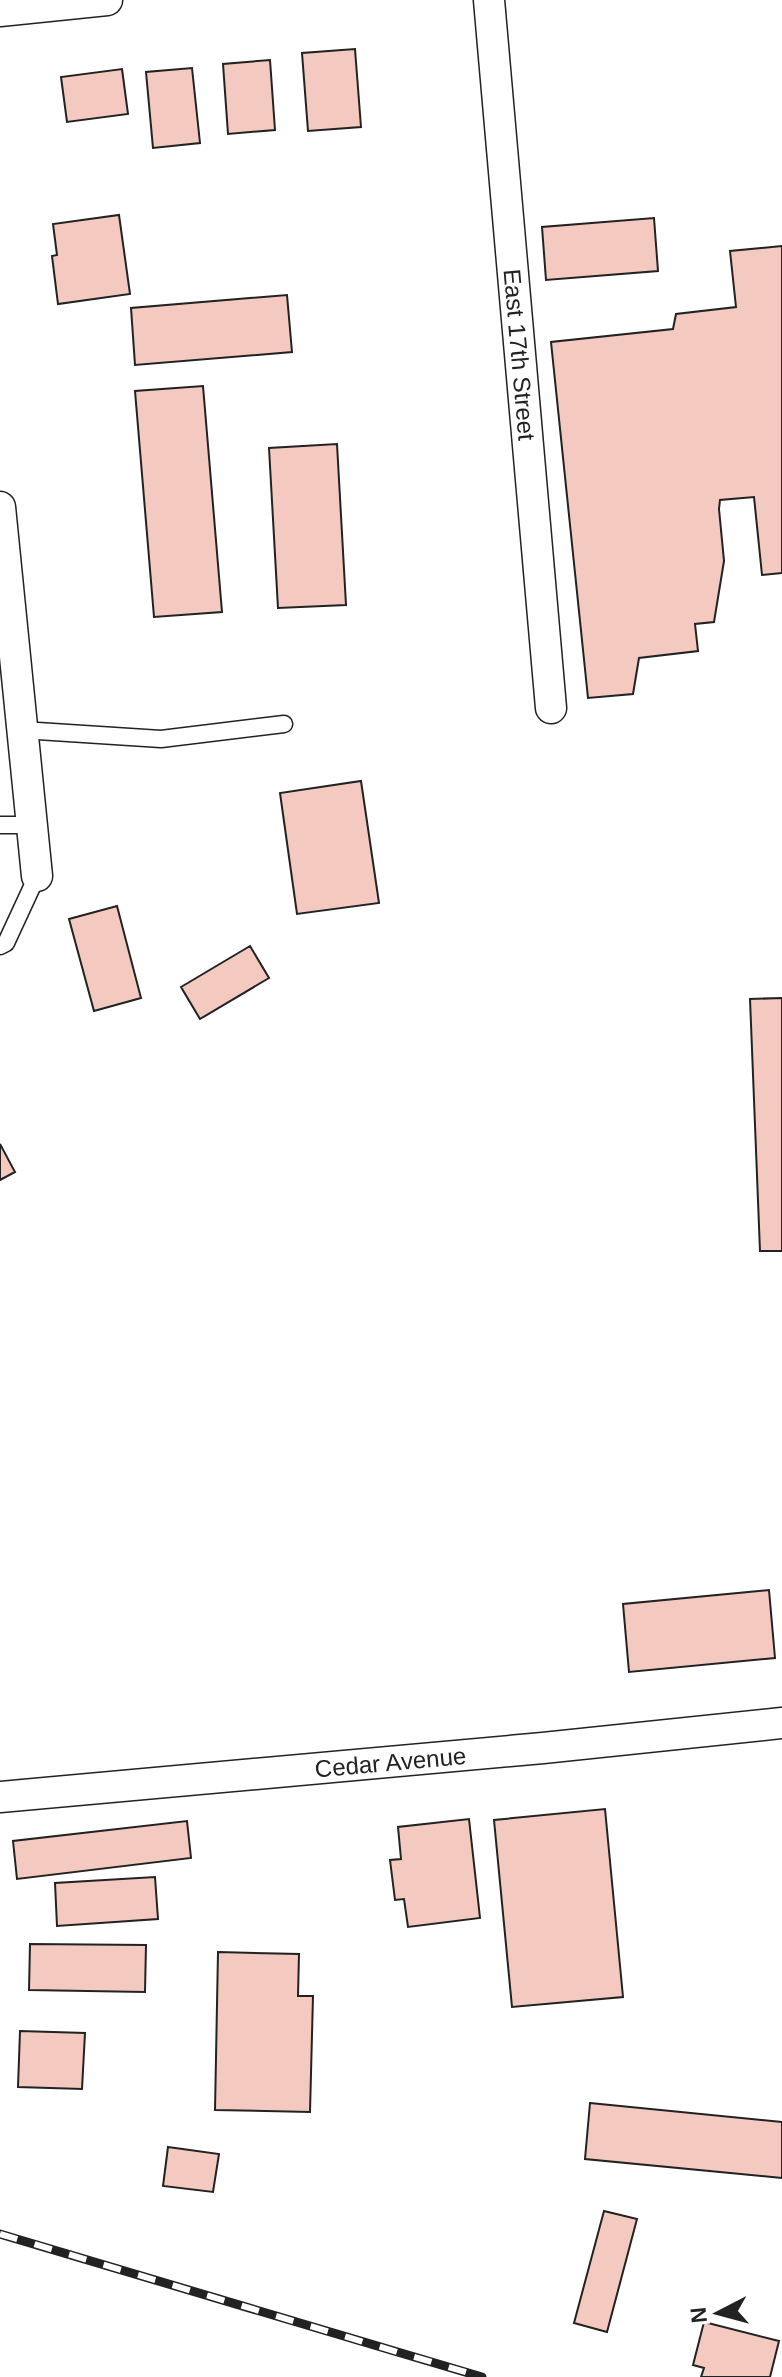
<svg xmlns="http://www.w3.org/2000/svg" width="782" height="2377" font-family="Helvetica,sans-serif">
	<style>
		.building { fill: #f3c9c0; stroke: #222; stroke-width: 2 }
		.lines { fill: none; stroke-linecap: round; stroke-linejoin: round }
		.lane-casing { stroke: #222; stroke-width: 19 }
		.street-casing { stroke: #222; stroke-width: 33 }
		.lane { stroke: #fff; stroke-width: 16 }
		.street { stroke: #fff; stroke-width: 30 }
		.rail-casing { stroke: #222; stroke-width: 9 }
		.rail { stroke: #fff; stroke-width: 6; stroke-dasharray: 18; stroke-linecap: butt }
		.labels { text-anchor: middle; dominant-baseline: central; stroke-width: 6; stroke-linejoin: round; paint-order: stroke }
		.street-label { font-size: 24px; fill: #222; stroke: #fff }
	</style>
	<rect width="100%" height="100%" fill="#fff"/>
	<path class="building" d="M355 49 361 127 308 131 302 53Z
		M270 60 275 130 228 134 223 64Z
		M192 68 200 143 153 148 146 72Z
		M122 69 128 114 67 122 61 77Z
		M119 215 130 294 58 304 52 256 57 255 53 224Z
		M654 218 658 271 546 280 542 227Z
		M782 246V573L762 575 754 497 720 500 719 509 724 561 714 622 695 624 698 651 639 658 633 694 588 698 551 342 673 329 676 314 736 307 730 251Z
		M287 295 292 352 135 365 131 308Z
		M203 386 222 612 154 617 135 391Z
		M337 444 346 605 278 608 269 448Z
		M361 781 379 903 297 914 280 793Z
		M117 906 141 998 94 1011 69 919Z
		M250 946 269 978 200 1019 181 987Z
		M782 998V1251H760L750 999Z
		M0 1144 15 1172 0 1180Z
		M769 1590 775 1658 629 1672 623 1604Z
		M605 1809 623 1997 512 2007 494 1820Z
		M469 1819 480 1918 408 1927 404 1899 395 1900 390 1860 401 1859 398 1827Z
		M187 1821 191 1858 17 1879 13 1841Z
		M155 1877 158 1919 57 1926 55 1883Z
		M30 1944 146 1945 145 1992 29 1990Z
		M218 1952 299 1954 298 1996H313L310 2112 215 2110Z
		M20 2031 85 2033 82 2089 18 2087Z
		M590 2103 782 2122V2178L585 2159Z
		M168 2147 219 2154 213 2192 163 2186Z
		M604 2211 637 2219 607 2332 574 2323Z
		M704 2322 779 2341 770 2377H701L704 2368 693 2365Z"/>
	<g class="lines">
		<g class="lane-casing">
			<path id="lane" d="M22 730 161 739 284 724
				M0 825H32
				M0 946 6 943 37 876"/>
		</g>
		<g class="street-casing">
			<g id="street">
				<path id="s1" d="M489 0 551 708"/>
				<path d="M0 11 107 0"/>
				<path d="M0 507 37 876"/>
				<path id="s2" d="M0 1797 543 1748 782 1723"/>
			</g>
		</g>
		<use href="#lane" class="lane"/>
		<use href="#street" class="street"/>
		<g class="rail-casing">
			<path id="rail" d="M0 2234 482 2377"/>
		</g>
		<use href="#rail" class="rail"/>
	</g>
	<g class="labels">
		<g class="street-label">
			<text stroke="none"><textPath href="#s1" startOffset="356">East 17th Street</textPath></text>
			<text stroke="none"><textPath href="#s2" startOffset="392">Cedar Avenue</textPath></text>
		</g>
	</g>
	<g transform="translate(718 2313) rotate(264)" stroke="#ffffff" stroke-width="6" paint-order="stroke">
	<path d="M0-6L14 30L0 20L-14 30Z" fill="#222222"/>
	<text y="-12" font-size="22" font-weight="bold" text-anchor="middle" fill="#222222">N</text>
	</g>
</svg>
